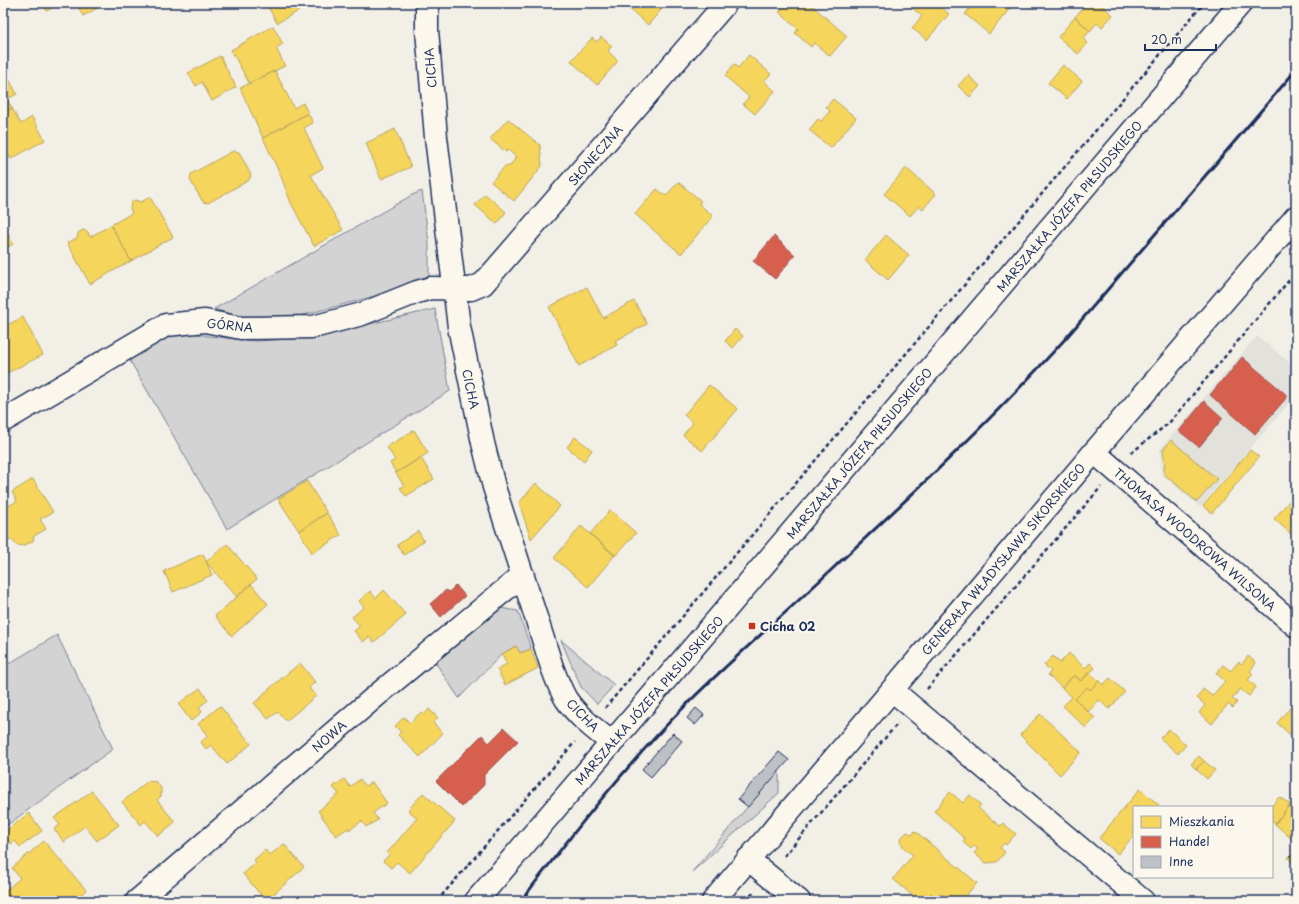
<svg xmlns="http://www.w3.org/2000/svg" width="1299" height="904" font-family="'Playpen Sans',sans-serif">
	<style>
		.built { fill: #e2e1dc }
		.green { fill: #d2d3d2; stroke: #768198 }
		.homes { fill: #f6d55c; stroke: #b4a35d }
		.shops { fill: #d6604d; stroke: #9e5152 }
		.building { fill: #bdc0c4; stroke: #1b2f5e }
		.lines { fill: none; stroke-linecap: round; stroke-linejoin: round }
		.minor-casing { stroke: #1b2f5e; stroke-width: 25 }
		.major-casing { stroke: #1b2f5e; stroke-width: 25 }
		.path { stroke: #1b2f5e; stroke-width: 2.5; stroke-dasharray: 4 3; stroke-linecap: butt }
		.minor { stroke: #fbf7ec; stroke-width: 22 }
		.major { stroke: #fbf7ec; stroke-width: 22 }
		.rail { stroke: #1b2f5e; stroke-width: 3 }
		.poi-dot { fill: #c8321e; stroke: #fbf7ec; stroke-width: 1.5 }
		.labels { text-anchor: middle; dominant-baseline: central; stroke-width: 4; stroke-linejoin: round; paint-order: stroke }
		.street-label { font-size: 12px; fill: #1b2f5e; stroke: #fbf7ec }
		.poi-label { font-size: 12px; font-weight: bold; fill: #1b2f5e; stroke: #fbf7ec; text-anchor: start }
	</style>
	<rect width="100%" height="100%" fill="#f2efe6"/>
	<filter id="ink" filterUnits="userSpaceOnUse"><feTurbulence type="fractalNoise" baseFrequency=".025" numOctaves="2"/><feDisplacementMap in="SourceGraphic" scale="8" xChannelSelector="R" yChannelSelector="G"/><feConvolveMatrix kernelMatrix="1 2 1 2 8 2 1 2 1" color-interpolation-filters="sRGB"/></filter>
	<g filter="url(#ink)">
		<path class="built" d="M1257 336 1296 368V395L1200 507 1162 475 1160 449Z"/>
		<path class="green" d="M422 191 429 243V279L379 295 288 319 245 318 214 309 412 195Z
			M435 309 450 391 227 529 129 359 178 330 208 336 255 341 309 338Z
			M500 608 518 611 531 649 520 653 516 646 502 654 459 698 435 662Z
			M57 635 113 749 3 828V667Z
			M561 640 614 685 597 704 581 687Z
			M779 770V793L692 872Z"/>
		<path class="homes" d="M43 3H60L47 11Z
			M76 3H106L83 16Z
			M266 3H313L277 23Z
			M627 3H667L648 25 625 5Z
			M787 3H809L847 36 830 56 814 43 811 47 795 33 798 29 779 12Z
			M913 3H936L949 14 927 40 912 28 922 16 910 6Z
			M974 3H1006L1011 7 989 34 965 14Z
			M1087 3H1099L1113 15 1102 27 1097 23 1090 31 1075 17Z
			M1075 17 1090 31 1083 39 1088 43 1078 54 1058 37Z
			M273 26 283 44 276 48 285 66 249 83 231 50Z
			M601 37 612 46 608 51 618 61 597 85 571 61 592 38 597 42Z
			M749 55 771 74 764 81 775 91 755 114 743 104 749 97 725 76 734 64 738 68Z
			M220 56 236 87 212 101 202 82 196 86 188 73Z
			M1063 65 1082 81 1067 99 1048 83Z
			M3 68 17 94 7 99 12 108 3 113Z
			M275 71 294 108 303 103 308 113 263 138 240 88Z
			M968 75 980 86 970 97 958 86Z
			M833 99 856 118 831 148 809 130 818 119 821 121 830 111 826 107Z
			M12 108 21 124 32 117 45 140 11 159 3 145V113Z
			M308 113 313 123 304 128 323 168 311 175 343 230 314 246 291 203 280 174 263 138Z
			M508 119 540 145 542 166 514 201 491 182 506 165 509 167 515 159V156L508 150 506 152 490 139Z
			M395 129 411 167 381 179 366 143Z
			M233 151 239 152 251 175 249 180 208 203 203 202 190 180 191 174Z
			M906 168 936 194 923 209 919 206 910 216 884 194Z
			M678 182 701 201 699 204 713 216 681 254 635 214 657 189 666 196Z
			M485 194 506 212 497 224 475 205Z
			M150 197 173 237 131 261 111 225 132 213 130 208 131 203 135 200 141 202Z
			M3 225 13 244 4 249 7 254 3 256Z
			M111 225 131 261 90 284 67 243 77 238 78 233 83 230 88 232 90 237Z
			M886 235 909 255 888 280 865 260Z
			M587 287 603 318 634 301 647 324 615 341 617 345 579 366 549 307Z
			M23 317 43 355 3 375V327Z
			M735 329 743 336 733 348 725 341Z
			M709 385 738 409 702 451 683 435 693 423 684 415Z
			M414 430 428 453 396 473 390 463 395 460 387 447Z
			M575 437 592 450 584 461 567 447Z
			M1171 440 1217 479 1197 502 1164 474V467L1165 466 1163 450Z
			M1250 450 1259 457 1212 513 1203 506Z
			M421 458 434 479 406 496 400 488 404 486 396 473Z
			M33 479 53 512 40 519 46 529 34 536 33 541 23 546 19 545 17 546 13 541 6 538 3 540V509L17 501 12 492Z
			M307 481 327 513 299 531 278 499Z
			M536 483 560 506 531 539 519 503Z
			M1296 493V538L1274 519Z
			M610 510 636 533 615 556 590 534Z
			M327 513 341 535 312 553 299 531Z
			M581 526 615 555 588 587 554 558Z
			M418 531 424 541 404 555 397 545Z
			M227 544 257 579 237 597 206 562Z
			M203 554 212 575 173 592 164 571Z
			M251 584 268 604 232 636 215 616Z
			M384 590 406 615 374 642 369 637 363 642 354 631 360 626 352 617 364 607 359 601 370 591 376 598Z
			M516 646 520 653 531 649 538 668 505 685 497 669 507 664 502 654Z
			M1069 653 1085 668 1090 663 1095 668 1081 681 1074 675 1062 688 1048 675 1051 671 1044 665 1053 656 1060 663Z
			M1248 656 1256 663 1250 671 1253 674 1248 680 1256 687 1249 696 1240 689 1232 699 1237 702 1233 708 1228 704 1212 724 1199 713 1205 705 1197 698 1203 689 1212 696 1225 681 1216 673 1223 665 1231 671 1238 662 1242 664Z
			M300 663 315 682 309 688 316 696 286 721 278 712 268 719 254 703 264 695 263 694Z
			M1089 672 1099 681 1090 690 1087 687 1075 699 1095 718 1086 728 1063 706 1072 697 1062 688 1074 675 1081 681Z
			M1110 678 1125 692 1109 709 1099 700 1088 712 1075 699 1087 687 1090 690 1099 681 1103 685Z
			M200 688 208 700 199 707 202 712 191 721 178 704Z
			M1296 701V740L1277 723Z
			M220 706 251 744 227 764 211 745 206 749 201 742 208 736 198 724Z
			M429 709 438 718 433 723 443 733 420 757 398 735 401 732 395 726 404 717 410 723 421 712 424 715Z
			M1040 714 1081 752 1060 775 1020 735Z
			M1169 729 1186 745 1178 754 1160 738Z
			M1199 756 1204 761 1196 769 1191 764Z
			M1204 761 1215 770 1207 779 1196 769Z
			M344 779 350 787 360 779 365 786 372 782 387 803 373 813 378 820 366 827 362 821 349 830 348 828 336 836 318 811 339 794 333 787Z
			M148 781 156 782 161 788V796L157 800 175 822 158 836 145 821 141 825 122 802Z
			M1140 789 1159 805 1157 807H1134V835L1118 854 1099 838Z
			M92 791 119 825 97 841 85 826 64 842 54 829 60 825 54 818Z
			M950 792 963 803 970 795 981 805 978 808 1000 826 1003 823 1016 834 1006 845 1004 843 1000 848 1005 852 997 862 986 863 974 853 978 849 974 846 971 849 963 842 965 839 934 811Z
			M423 793 455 821 410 873 397 862 391 868 383 861 389 855 387 853 417 818 408 810Z
			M1279 797 1290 804 1275 824 1272 821 1271 807Z
			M1289 806 1296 813V843L1275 824Z
			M29 813 42 831 20 847 15 841 11 844 3 833Z
			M915 831 977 883 961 901H950L940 893 936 898 931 893 924 901H919L893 879 913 855 902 846 903 845 900 842V839L906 833 908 832 912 835Z
			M44 841 86 890 74 901H9L3 893 20 878 12 868Z
			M284 844 304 867 266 901 243 874 256 863 254 860 265 850 270 855Z
			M1296 850V865L1288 858Z"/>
		<path class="shops" d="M774 236 795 255 775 279 753 261Z
			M1242 357 1288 396 1255 434 1210 395 1223 379 1224 380Z
			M1204 401 1223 418 1199 447 1179 431Z
			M456 585 465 596 441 617 430 604 446 590 449 592Z
			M504 728 518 741 484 775V785L462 807 436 781 482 735 489 743Z"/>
		<path class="building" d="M696 708 704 715 695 725 687 718Z
			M673 733 682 741 651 777 642 769Z
			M779 752 789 760 748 807 738 799Z"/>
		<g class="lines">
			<g class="minor-casing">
				<path id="minor" d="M427 3V30L436 137 459 327 483 443 494 487 552 667C556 678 560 689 566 699 578 717 596 730 612 743
					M3 421 166 325 205 321 241 328 313 327 362 314 417 292 431 288 471 289 483 284 726 3
					M1094 452 1296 626
					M892 690 1143 901
					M748 859 799 901
					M137 901 376 696 523 575"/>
			</g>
			<g class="major-casing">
				<path id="major" d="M476 901 728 607 1241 3
					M713 901 1094 452 1296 217"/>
			</g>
			<path class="path" d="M1131 453 1169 423 1296 272
				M927 689 1101 487
				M605 708 1204 3
				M784 856 898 723
				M437 901 575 742
				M746 901 754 892"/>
			<use href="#minor" class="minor"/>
			<use href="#major" class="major"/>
			<path class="rail" d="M521 901C573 833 628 763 689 702 724 667 762 634 799 600 890 515 982 431 1066 338L1296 70"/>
		</g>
	</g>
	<rect class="poi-dot" x="748" y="622" width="8" height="8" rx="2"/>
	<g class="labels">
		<g class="street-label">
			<text transform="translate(430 68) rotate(-95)">CICHA</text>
			<text transform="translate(595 155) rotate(-49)">SŁONECZNA</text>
			<text transform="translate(1069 206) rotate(-50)">MARSZAŁKA JÓZEFA PIŁSUDSKIEGO</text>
			<text transform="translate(230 325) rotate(6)">GÓRNA</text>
			<text transform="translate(471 389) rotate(78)">CICHA</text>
			<text transform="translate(859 453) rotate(-50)">MARSZAŁKA JÓZEFA PIŁSUDSKIEGO</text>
			<text transform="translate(1195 539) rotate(41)">THOMASA WOODROWA WILSONA</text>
			<text transform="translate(1003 559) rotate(-50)">GENERAŁA WŁADYSŁAWA SIKORSKIEGO</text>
			<text transform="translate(649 700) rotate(-49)">MARSZAŁKA JÓZEFA PIŁSUDSKIEGO</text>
			<text transform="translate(583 715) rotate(46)">CICHA</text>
			<text transform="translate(329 736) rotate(-41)">NOWA</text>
		</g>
		<g class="poi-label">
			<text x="760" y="626">Cicha 02</text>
		</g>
	</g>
	<rect width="1299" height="904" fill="none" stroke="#fbf7ec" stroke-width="16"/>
	<rect x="8" y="8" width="1283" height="888" fill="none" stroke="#1b2f5e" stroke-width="1.5" filter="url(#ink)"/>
	<rect x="1133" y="806" width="140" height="72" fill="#fbf7ec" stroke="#a1a7b3"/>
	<rect x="1141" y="816" width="20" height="12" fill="#f6d55c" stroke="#a1a7b3"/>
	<text x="1169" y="826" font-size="12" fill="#1b2f5e">Mieszkania</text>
	<rect x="1141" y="836" width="20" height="12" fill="#d6604d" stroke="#a1a7b3"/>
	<text x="1169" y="846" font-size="12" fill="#1b2f5e">Handel</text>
	<rect x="1141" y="856" width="20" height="12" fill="#bdc0c4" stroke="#a1a7b3"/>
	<text x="1169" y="866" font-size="12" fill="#1b2f5e">Inne</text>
	<path d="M1145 44v6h71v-6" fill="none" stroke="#1b2f5e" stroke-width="2"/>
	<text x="1151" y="44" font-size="12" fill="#1b2f5e" stroke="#fbf7ec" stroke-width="3" paint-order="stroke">20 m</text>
</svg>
